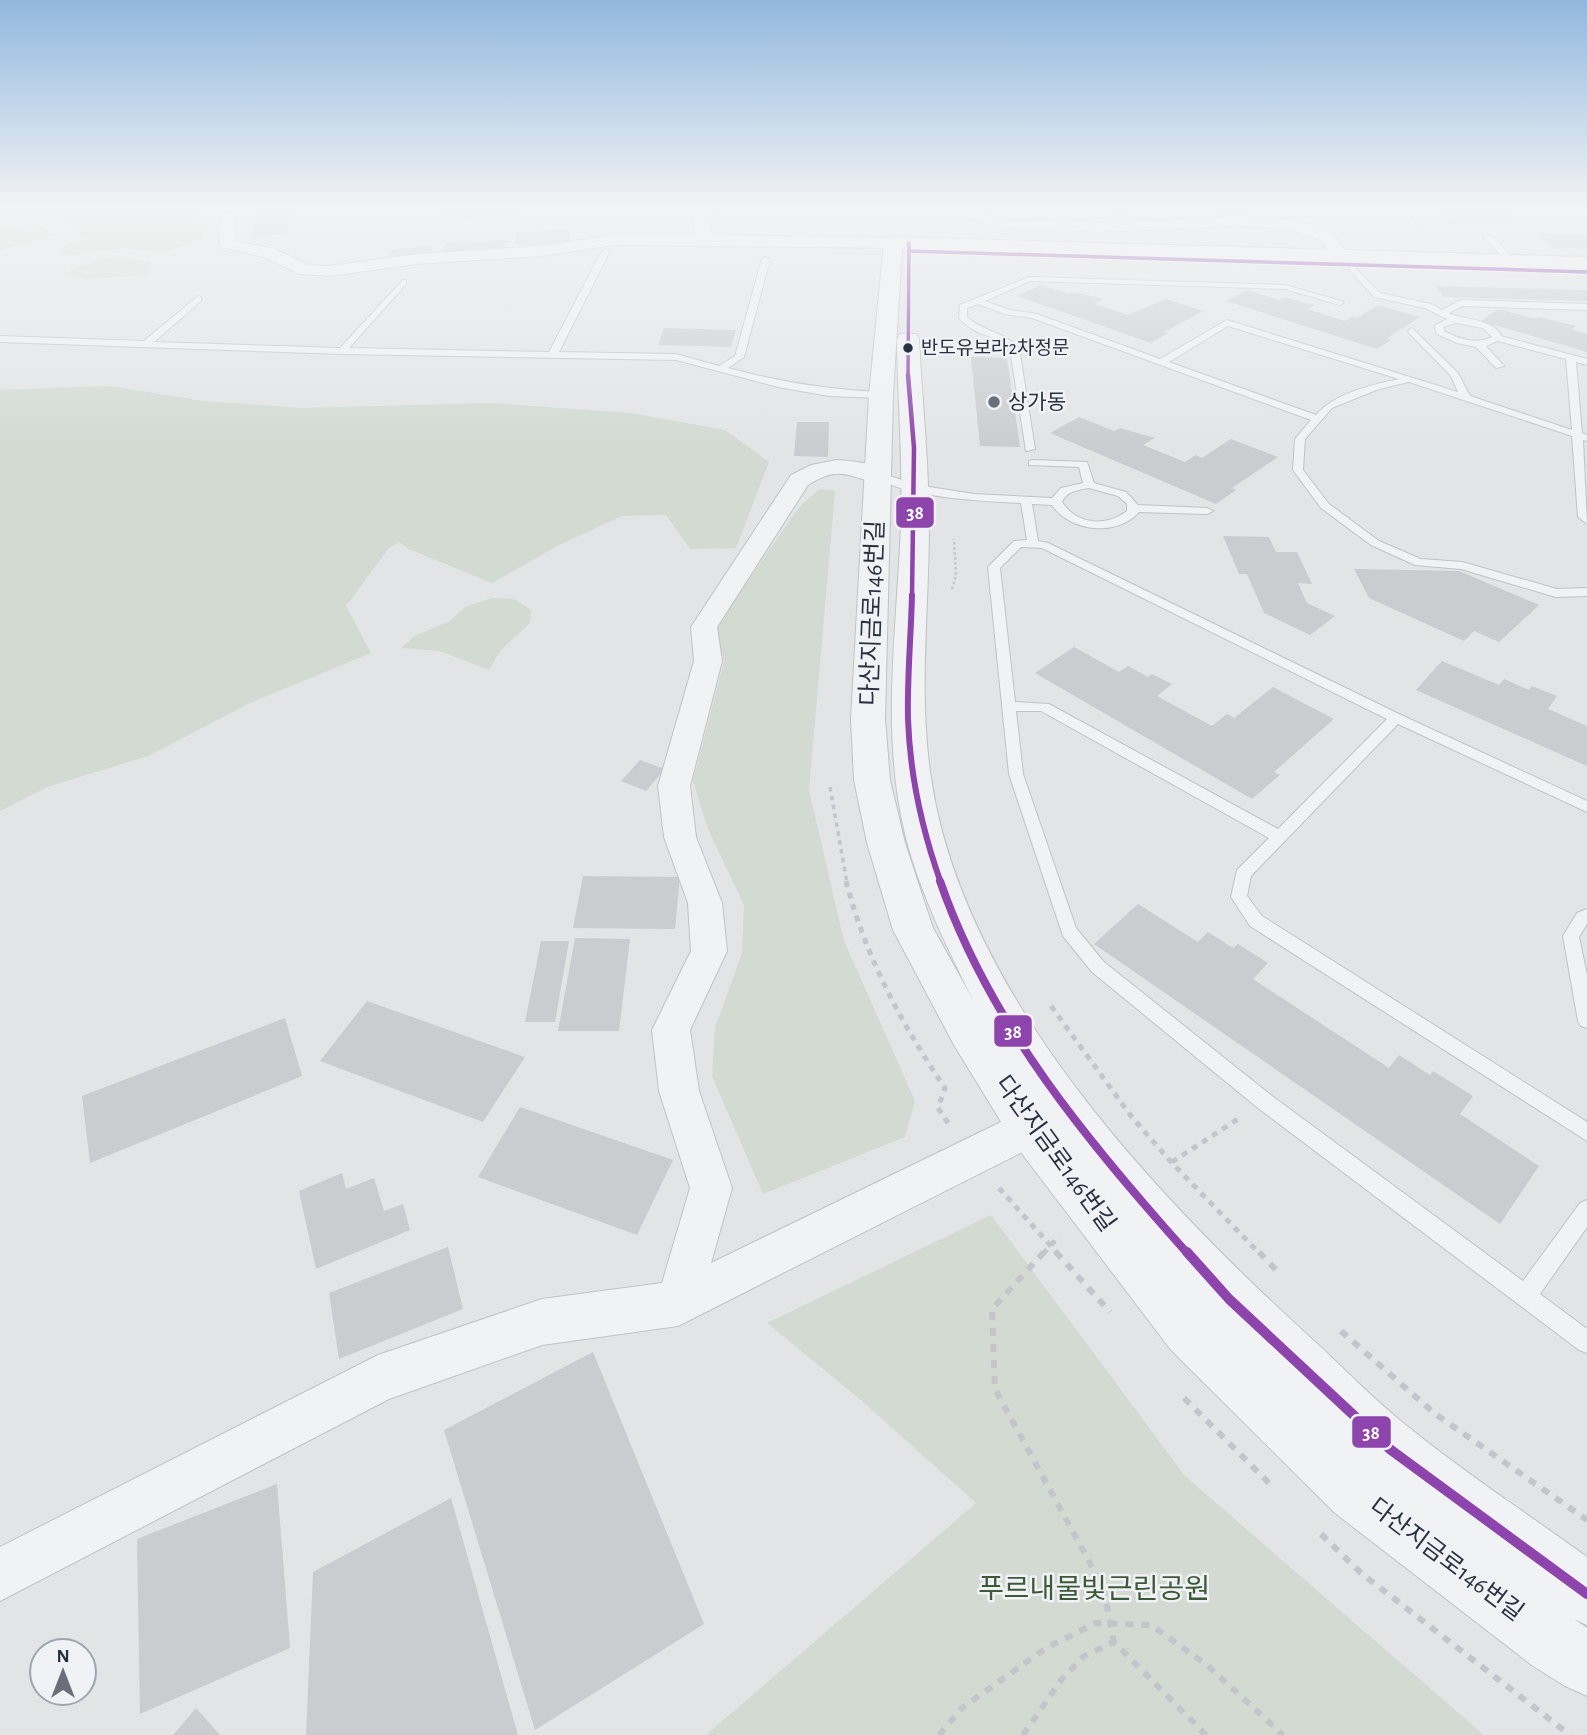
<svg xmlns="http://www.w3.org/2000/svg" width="1587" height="1735" font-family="'Alegreya Sans','Noto Sans KR',sans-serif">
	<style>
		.green { fill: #d2dad2 }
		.building { fill: #cacccf }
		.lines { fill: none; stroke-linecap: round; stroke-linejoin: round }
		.service-casing { stroke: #c0c2c4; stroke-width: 2 }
		.minor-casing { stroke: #c0c2c4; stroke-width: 2 }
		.tertiary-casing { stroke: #c0c2c4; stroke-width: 2 }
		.path-far3 { stroke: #c4c5ca; stroke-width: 2.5; stroke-dasharray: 2.5 2.5; stroke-linecap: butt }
		.path-far2 { stroke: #c4c5ca; stroke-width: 3.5; stroke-dasharray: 4.5 4.5; stroke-linecap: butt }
		.path-far1 { stroke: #c4c5ca; stroke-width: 5; stroke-dasharray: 6 6; stroke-linecap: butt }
		.path { stroke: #c4c5ca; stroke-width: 6; stroke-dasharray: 8 8; stroke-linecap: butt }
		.service { fill: #f1f2f4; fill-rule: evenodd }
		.minor { fill: #f1f2f4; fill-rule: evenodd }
		.tertiary { fill: #f1f2f4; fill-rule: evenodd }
		.bus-1-far4-casing { stroke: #f0f2f6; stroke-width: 6 }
		.bus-1-far3-casing { stroke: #f0f2f6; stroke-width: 8 }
		.bus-1-far2-casing { stroke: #f0f2f6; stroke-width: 10 }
		.bus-1-far1-casing { stroke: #f0f2f6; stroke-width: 13 }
		.bus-1-casing { stroke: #f0f2f6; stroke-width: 16 }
		.bus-1-far4 { stroke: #8e44ad; stroke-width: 3.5 }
		.bus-1-far3 { stroke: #8e44ad; stroke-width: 4.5 }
		.bus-1-far2 { stroke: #8e44ad; stroke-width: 6 }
		.bus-1-far1 { stroke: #8e44ad; stroke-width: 8 }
		.bus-1 { stroke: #8e44ad; stroke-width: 10 }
		.bus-dot { fill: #29303f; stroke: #f0f2f6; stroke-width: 2.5 }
		.poi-dot { fill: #6a6f79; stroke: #f0f2f6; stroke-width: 2.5 }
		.labels { text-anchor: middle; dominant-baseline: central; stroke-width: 5; stroke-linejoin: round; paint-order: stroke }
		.far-bus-label { font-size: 19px; fill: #29303f; stroke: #f0f2f6; text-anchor: start }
		.far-poi-label { font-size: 21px; fill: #29303f; stroke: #f0f2f6; text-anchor: start }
		.street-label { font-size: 24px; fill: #29303f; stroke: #f0f2f6 }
		.near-park-label { font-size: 28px; fill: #3c5a37; stroke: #f0f2f6 }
		.line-badge { stroke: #f0f2f6; stroke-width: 2.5 }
		.badge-label { font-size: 19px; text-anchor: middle; font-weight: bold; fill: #fff }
	</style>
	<rect width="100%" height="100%" fill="#e2e4e6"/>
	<path class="green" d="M0 206H172L198 216 204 238 161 253 127 248 61 256 57 248 86 239C55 212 39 216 0 219Z
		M434 206H557L507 218 441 223Z
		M34 224 55 234 0 250V226Z
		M116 258 150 262 148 275 87 279 66 273 97 259Z
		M109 386 204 401 301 408 492 403 631 413 725 430 769 462 736 548 690 549 666 515 622 516 559 545 492 583 409 549 399 542 389 548 346 606 371 653 250 703 148 756 47 787 0 811V390Z
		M820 489 835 491 809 790 844 941 915 1101 905 1137 763 1194 712 1076 715 1028 742 953 744 905 708 829 693 781 724 661 714 629 800 506Z
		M492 598 514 599 531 610 530 623 500 651 489 670 440 651 401 648 415 636 450 621 465 607Z
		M991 1215 1185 1476 1484 1735H706L976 1503 862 1401 767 1323Z"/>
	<path class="building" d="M740 206H777L776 212 738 211Z
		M781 206H819L818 212 780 211Z
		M826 206H865L864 213 825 212Z
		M872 206H908L909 214H872Z
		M991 206H1026L1031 211 998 213Z
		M1093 206H1140L1147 209 1117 217Z
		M292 207 288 234 251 237 257 210Z
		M1442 213 1509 215 1522 226 1452 225Z
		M571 230 569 244 514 245 517 232Z
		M1536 233 1582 234 1587 238V249L1553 248Z
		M509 240 507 250 442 253 446 242Z
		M431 245 433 254 388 258V250Z
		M1041 285 1070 294 1075 292 1103 299 1094 304 1128 315 1166 299 1203 311 1164 332 1168 333 1151 343 1017 296Z
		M1435 286 1587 290V301L1444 297Z
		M1248 290 1280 300 1284 297 1315 305 1307 309 1344 321 1353 316 1357 318 1378 305 1420 317 1387 338 1391 340 1377 349 1226 301Z
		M1498 309 1536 319 1539 317 1576 326 1571 329 1587 334V352L1481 321Z
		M664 328 736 330 731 347 658 345Z
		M971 357 1007 358 1020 447 980 446Z
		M1079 417 1114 431 1120 428 1155 438 1143 445 1185 462 1196 455 1202 458 1231 439 1278 457 1232 488 1236 490 1216 504 1050 433Z
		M797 422H829L828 457 794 456Z
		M1223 536 1269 537 1276 552H1297L1312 584 1298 583 1307 603 1335 616 1310 635 1264 613 1247 574H1239Z
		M1354 569 1459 571 1539 605 1499 642 1474 631 1464 641 1369 598Z
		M1074 647 1119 672 1128 666 1148 677 1152 674 1172 684 1157 696 1212 726 1227 714 1234 718 1273 687 1334 719 1274 772 1280 775 1252 799 1035 673Z
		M1442 661 1499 685 1504 679 1529 690 1532 686 1557 696 1548 709 1587 726V766L1416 690Z
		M640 760 665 769 646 791 621 781Z
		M583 876 680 877 675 929 573 928Z
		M1138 904 1198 942 1208 932 1233 948 1238 944 1268 963 1253 979 1389 1068 1399 1055 1430 1075 1433 1071 1473 1096 1460 1114 1539 1166 1500 1224 1094 944Z
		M575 938 630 939 619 1031H558Z
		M541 941H569L555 1022H525Z
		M367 1001 525 1057 483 1122 320 1061Z
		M285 1018 302 1076 90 1163 82 1096Z
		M520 1107 673 1160 637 1235 478 1177Z
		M342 1173 346 1189 374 1178 384 1211 403 1204 410 1230 316 1269 299 1191Z
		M448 1247 463 1309 339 1359 329 1293Z
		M593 1352 704 1624 535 1730 444 1430Z
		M277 1484 290 1648 140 1714 137 1539Z
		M451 1498 518 1735H306L313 1572Z
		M196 1708 220 1735H173Z"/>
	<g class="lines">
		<g class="service-casing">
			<path id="service" d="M1484 234H1490L1524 268V272H1518L1484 238Z
				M606 249 610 251 559 352 676 354 719 366 735 356 762 259 766 257 770 259 744 357 728 368C781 382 827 390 881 392L886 395 881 398 829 396 778 387 676 360 342 354 0 342V336L144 341 198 296 201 297V301L154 342 340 348 403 280H406V284L349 348 549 352 602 251Z
				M1350 263 1380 293 1431 304 1442 310 1461 300 1587 304V310L1463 306 1449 313C1465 321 1493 318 1501 336L1587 359V365L1576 362 1582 433 1587 435V441L1583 440 1587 524 1578 517 1572 436 1409 382 1379 389 1332 408 1305 439 1303 470 1329 504 1379 541 1421 559 1462 562 1557 589 1587 588V596L1556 597 1461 569 1415 565 1371 545 1321 508 1293 470 1295 439 1311 420 1032 318 1005 314 978 304 967 308V317C984 332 1004 332 1019 348L1035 449 1026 451 1010 349C994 333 977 338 959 318L960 305 1029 277 1285 285 1344 302 1340 305 1285 289 1030 281 985 301 1010 310 1037 314 1160 359 1227 320 1458 392 1451 376 1409 333 1408 331 1412 328 1458 373 1470 396 1572 430 1566 359 1498 341 1486 346 1504 366 1496 368 1476 347 1457 343 1437 334 1434 326 1447 319 1425 308 1374 297 1347 267ZM1456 323 1483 328 1492 337C1476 345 1459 339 1444 331L1443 327ZM1228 326 1399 379C1371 385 1335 393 1316 415L1169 362Z
				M1033 460 1087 462 1094 483 1126 492 1138 505 1207 508 1213 511 1207 514 1139 512C1117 537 1070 532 1052 505L1032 504 1038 541 1048 543 1401 715 1587 801V812L1398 724 1251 876 1247 896 1262 916 1587 1122V1141L1250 926 1231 897 1237 870 1269 838 1041 711H1016L1023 774 1076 928 1104 962 1272 1096 1523 1281 1580 1203 1587 1200V1227L1540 1294 1587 1329V1353L1579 1350 1258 1108 1092 972 1063 936 1009 774 988 567 1014 541 1027 540 1021 503C983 501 902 498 873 475L878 472 917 485 974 494 1052 498 1061 488 1083 483 1079 467 1029 465V461ZM1089 488 1118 496 1127 504V511C1106 527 1077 525 1062 502 1067 491 1077 490 1089 488ZM1021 547 1042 548 1387 719 1278 829 1049 704 1015 702 1000 568Z
				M1587 909V924L1579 937 1587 975V1028L1581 1026 1578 1021 1563 936 1577 913Z"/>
		</g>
		<g class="minor-casing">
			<path id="minor" d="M702 206H717L708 222 712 235 893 238 901 243 893 248 613 245 541 256 417 264 329 276 299 274 264 257 221 247 219 244 220 216 228 211 236 216 235 241 275 249 308 265 329 266 417 254 541 246 613 235H696L692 222Z
				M958 206H974L976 212 1003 219 1098 223 1233 216 1286 219 1314 225 1332 234 1358 265 1356 269H1344L1320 240 1286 228 1233 226 1098 232 1003 228 963 218Z
				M837 460C852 461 880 463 889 475L886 480C855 487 848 459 808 485L717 627 722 661 690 786 696 837 722 903 727 951 690 1030 699 1091 732 1188 711 1263 1038 1104 1052 1099 1066 1104 1072 1117 1066 1130 678 1326 542 1345 389 1399 0 1601V1547L378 1355 542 1299 662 1283 690 1188 659 1091 652 1030 691 951 688 903 664 837 658 786 694 661 691 627 791 475 811 465Z"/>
		</g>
		<g class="tertiary-casing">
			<path id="tertiary" d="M893 237 1587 257V269L902 249 893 395 885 719 890 780 905 843 933 928 973 1000C947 947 921 895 906 838 880 736 897 629 901 525 903 464 898 401 897 339L900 334H916L919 339C922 401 929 463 929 525 929 609 918 694 931 778 963 995 1157 1198 1313 1340 1346 1370 1377 1403 1412 1430 1468 1475 1529 1515 1587 1557V1625L1574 1619 1587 1628V1696L1565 1686 1533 1666 1335 1513 1171 1350 1014 1143 954 1045 893 930 867 843 854 780 851 719 869 395 884 243Z"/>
		</g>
		<path class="path-far3" d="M1400 206 1423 229
			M952 589 956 575 954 539"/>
		<path class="path-far2" d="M830 787 847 883"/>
		<path class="path-far1" d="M846 881C866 958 901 1023 945 1088L938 1108 948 1123
			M1051 1006 1131 1116 1172 1163 1260 1254
			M1172 1162 1238 1119
			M999 1188 1058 1254
			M1043 1254 1059 1236"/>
		<path class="path" d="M1044 1252 992 1309 995 1389 1103 1587 1114 1642
			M1056 1252 1110 1312
			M1259 1252 1279 1273
			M1341 1331 1434 1413 1587 1520
			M1184 1398 1272 1486
			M1321 1534 1361 1573 1570 1735
			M939 1735 962 1708 1046 1648 1096 1623 1151 1625 1207 1665 1283 1735
			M1023 1735 1061 1680 1084 1656 1114 1642 1206 1735"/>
		<use href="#service" class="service"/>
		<use href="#minor" class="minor"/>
		<use href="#tertiary" class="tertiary"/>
		<g class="bus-1-far4-casing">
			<path id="bus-1-far4" d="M909 251 1587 272
				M908 377 909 243"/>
		</g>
		<g class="bus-1-far3-casing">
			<path id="bus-1-far3" d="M908 375 914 448 912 597"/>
		</g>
		<g class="bus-1-far2-casing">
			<path id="bus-1-far2" d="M912 595C911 636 907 678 908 719 910 776 922 830 941 883"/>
		</g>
		<g class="bus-1-far1-casing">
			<path id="bus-1-far1" d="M940 881C990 1025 1088 1142 1188 1254"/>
		</g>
		<g class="bus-1-casing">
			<path id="bus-1" d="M1187 1252 1229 1299 1391 1450 1587 1594"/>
		</g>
		<use href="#bus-1-far4" class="bus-1-far4"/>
		<use href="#bus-1-far3" class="bus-1-far3"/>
		<use href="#bus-1-far2" class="bus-1-far2"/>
		<use href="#bus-1-far1" class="bus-1-far1"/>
		<use href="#bus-1" class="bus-1"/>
	</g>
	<linearGradient id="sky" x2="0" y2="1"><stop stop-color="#92b8de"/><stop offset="0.46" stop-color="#f2f3f4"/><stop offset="1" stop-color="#f2f3f4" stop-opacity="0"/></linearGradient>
	<rect width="1587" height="449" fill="url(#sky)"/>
	<circle class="bus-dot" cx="908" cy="348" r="6"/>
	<circle class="poi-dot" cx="994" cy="402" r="7"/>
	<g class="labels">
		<g class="far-bus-label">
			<text x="921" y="348">반도유보라2차정문</text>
		</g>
		<g class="far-poi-label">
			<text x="1008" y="402">상가동</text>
		</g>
		<g class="street-label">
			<text transform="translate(873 613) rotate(-88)">다산지금로146번길</text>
			<text transform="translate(1055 1154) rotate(54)">다산지금로146번길</text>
			<text transform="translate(1446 1560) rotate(37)">다산지금로146번길</text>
		</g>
		<g class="near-park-label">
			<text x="1094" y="1590">푸르내물빛근린공원</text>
		</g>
	</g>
	<g class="line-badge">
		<rect x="895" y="496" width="40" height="33" rx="7" fill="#8e44ad"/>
		<rect x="993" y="1014" width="40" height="34" rx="7" fill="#8e44ad"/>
		<rect x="1351" y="1415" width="41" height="34" rx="7" fill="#8e44ad"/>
	</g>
	<g class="badge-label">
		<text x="915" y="519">38</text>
		<text x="1013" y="1038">38</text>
		<text x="1371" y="1439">38</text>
	</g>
	<g transform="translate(63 1672)"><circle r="33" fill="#f0f2f6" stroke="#a0a4ad" stroke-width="2"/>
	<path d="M0-5L12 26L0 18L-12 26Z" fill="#6a6f79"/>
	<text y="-10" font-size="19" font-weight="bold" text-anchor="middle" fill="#29303f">N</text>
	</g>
</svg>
